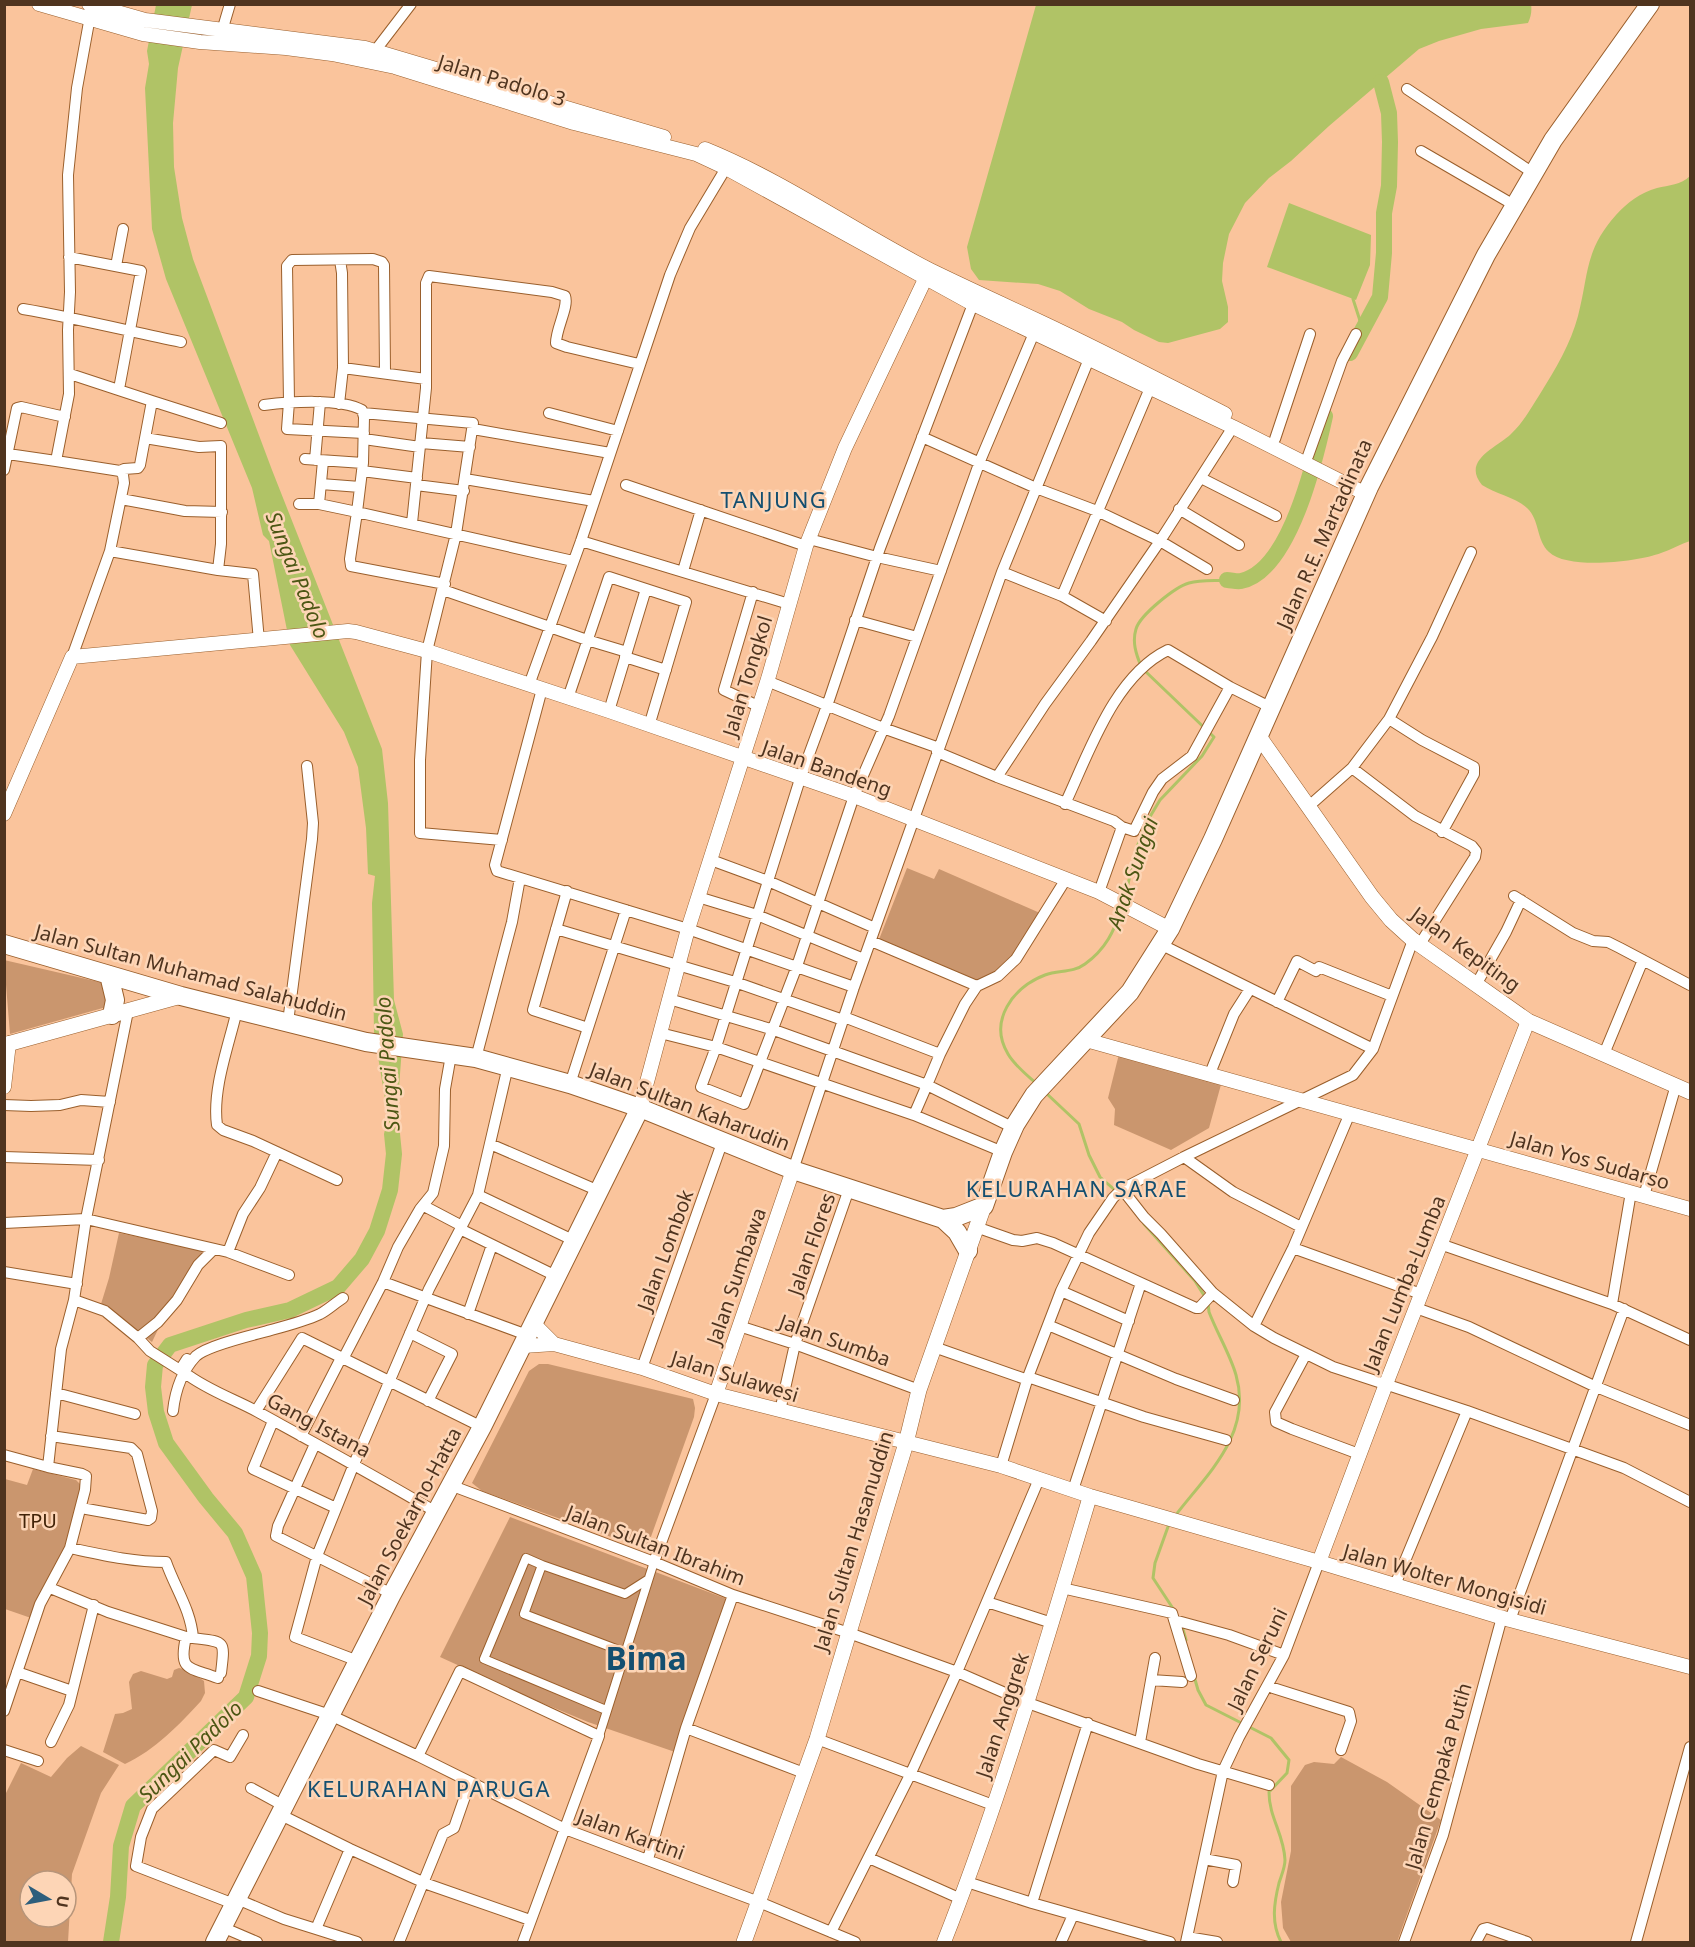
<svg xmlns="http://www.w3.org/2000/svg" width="1695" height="1947" font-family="'Noto Sans',sans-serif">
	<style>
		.green { fill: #ca966e; fill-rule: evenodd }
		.water { fill: #b0c366 }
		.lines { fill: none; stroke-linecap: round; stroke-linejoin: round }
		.stream { stroke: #b0c366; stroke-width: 3 }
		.river { stroke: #b0c366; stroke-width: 16 }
		.pedestrian-casing { stroke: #9a5f2c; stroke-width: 10 }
		.minor-casing { stroke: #9a5f2c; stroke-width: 12 }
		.tertiary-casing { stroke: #9a5f2c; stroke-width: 15 }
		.secondary-casing { stroke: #9a5f2c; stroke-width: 16 }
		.trunk-casing { stroke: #9a5f2c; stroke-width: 20 }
		.pedestrian { stroke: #fff; stroke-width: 8 }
		.minor { stroke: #fff; stroke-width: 10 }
		.tertiary { stroke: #fff; stroke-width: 14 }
		.secondary { stroke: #fff; stroke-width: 15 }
		.trunk { stroke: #fff; stroke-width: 18 }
		.labels { text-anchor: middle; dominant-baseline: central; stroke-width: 5; stroke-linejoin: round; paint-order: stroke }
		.street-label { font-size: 20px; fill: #4f341f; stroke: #fdd5b6 }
		.park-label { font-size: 20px; fill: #412308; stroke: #fdd5b6 }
		.water-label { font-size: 21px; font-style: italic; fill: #4c5714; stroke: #fdd5b6 }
		.quarter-label { font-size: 22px; letter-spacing: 1.5px; fill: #144f70; stroke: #fdd5b6 }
		.town-label { font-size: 32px; font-weight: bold; fill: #144f70; stroke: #fdd5b6 }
	</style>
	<rect width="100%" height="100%" fill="#fac49c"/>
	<path class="green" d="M907 868 934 879 939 869 1040 913 1014 957 999 971 976 981 878 942Z
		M4 960 108 984 110 1006 10 1034Z
		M1119 1054 1222 1081 1209 1128 1171 1150 1114 1125 1115 1109 1108 1098Z
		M119 1233 207 1251 177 1290 152 1342 101 1304 109 1278Z
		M539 1364H548L693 1399 695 1408 694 1417 648 1545 642 1548 482 1491 472 1483 529 1371Z
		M33 1469 76 1480 81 1485 61 1564 31 1618 5 1609V1479L27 1485Z
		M510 1517 727 1599 675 1752 588 1722 523 1695 440 1657Z
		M179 1668 188 1670 204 1681 205 1693 201 1701C179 1725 155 1750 125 1764L103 1752 115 1714 123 1713 132 1709 129 1682 133 1674 141 1671 167 1679 172 1677 174 1670Z
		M81 1746 119 1765 101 1793 72 1874 68 1942H5V1795L21 1763 51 1777 67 1758ZM30 1881H66V1917H30Z
		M1341 1757 1387 1782 1441 1820 1397 1942H1291L1283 1928 1281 1902 1291 1851V1786L1305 1765 1314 1762 1334 1764Z"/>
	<path class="water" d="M156 5H192L178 68 173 123 174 167 182 218 193 259 272 470 382 749 388 803 394 1000 403 1034 394 1154 374 1032 372 903 375 876 368 874 366 828 358 767 344 732 290 645 269 541 263 535 252 488 166 279 152 229 145 88 149 64 147 51Z
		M1036 5 1531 4C1532 11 1531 17 1528 23L1481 29 1439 41 1419 49 1329 126 1291 161 1269 178 1245 203 1229 234 1223 263 1222 281 1228 307V322L1220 329 1168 343 1159 342 1134 330 1122 322 1089 309 1060 291 1038 284 979 280 971 269 967 247Z
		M1690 176V541C1680 544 1671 550 1661 553 1638 562 1567 570 1549 552 1536 540 1540 520 1527 508 1515 497 1496 494 1482 485 1461 460 1498 447 1511 434 1523 423 1531 408 1540 394 1555 370 1571 343 1578 316 1589 274 1584 251 1616 215 1628 202 1640 193 1657 188 1669 185 1681 185 1690 176Z
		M1289 203 1371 235 1370 265 1356 300 1267 267Z"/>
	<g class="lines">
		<path class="stream" d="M1353 299 1363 330
			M1141 666C1136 654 1132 642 1136 629 1140 615 1175 587 1189 583 1201 580 1215 581 1227 580
			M1124 901 1136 850 1145 825 1160 800 1202 756 1214 737 1145 671
			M1037 1084C1027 1075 1015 1066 1008 1054 988 1021 1013 987 1045 975 1059 970 1073 973 1085 964 1106 949 1114 931 1122 908
			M1046 1093 1079 1124 1089 1155 1100 1177 1117 1192
			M1144 1224 1195 1281 1205 1297
			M1175 1516C1207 1474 1253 1434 1236 1375 1230 1354 1217 1333 1209 1312L1208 1303
			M1169 1524 1155 1563 1153 1578 1174 1610
			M1182 1626 1186 1640
			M1194 1676 1198 1690 1206 1705 1271 1738 1289 1760 1287 1773 1269 1792C1269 1818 1284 1834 1285 1860 1285 1868 1281 1876 1279 1883 1274 1903 1271 1923 1281 1942"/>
		<path class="river" d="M1350 353 1380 297 1384 253V213L1389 186 1390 142 1389 113 1381 82
			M1227 580C1231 580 1237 582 1241 581 1290 571 1316 457 1325 416
			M111 1942 118 1897 121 1846 133 1806 246 1697 259 1656 260 1633 254 1576 235 1533 206 1498 166 1443 156 1412 153 1387 155 1365 170 1345 246 1320 290 1310 338 1287 362 1259 377 1231 390 1190 394 1154 392 1134"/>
		<g class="pedestrian-casing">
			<path id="pedestrian" d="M542 1565 526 1558 484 1659 606 1710
				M624 1652 524 1614 542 1565 625 1594 647 1580
				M599 1736 654 1562"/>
		</g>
		<g class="minor-casing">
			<path id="minor" d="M222 31 230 4
				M375 51 411 4
				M1407 89 1533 173
				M1421 151 1514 205
				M69 257 141 271 119 389
				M116 266 123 229
				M973 304 880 548 828 703 800 779 716 1047 701 1087 744 1104 797 966 854 796 889 716 980 461 1034 333
				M23 309C76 318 128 331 181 342
				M343 368 426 379
				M70 374 152 401 140 465 138 468 124 469 120 471
				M152 401 221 423
				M339 404 343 368 342 273 340 260
				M264 405C288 402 341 398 362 410L364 417 363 463 357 512 573 561
				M363 413 473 423 456 534 427 651 420 760V833L502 840
				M549 413 618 431
				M473 429 610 453
				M364 433 287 429 289 402 287 266 292 260 373 259 382 262 384 265 385 372
				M922 437 1036 488 1097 511 1160 541 1207 569
				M145 438 199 447 221 446V544L218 570
				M364 439 420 447
				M1275 439 1310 334
				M421 443 470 447
				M8 454 56 461
				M1308 456 1342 361 1356 334
				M305 459 363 463
				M315 460 320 402
				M4 470 17 408 21 407 65 417
				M362 471 417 478
				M1201 478 1276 516
				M465 479 594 501
				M321 484 360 487
				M416 485 464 491
				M626 485 806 546
				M121 499 185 511 222 512
				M299 504H319L357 512 350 559 351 566 445 584
				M319 504 323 461
				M1179 509 1239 545
				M412 523 426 388V283L429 276 552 292 565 296C569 307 556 328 556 343L567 347 639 364
				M809 539 877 557 941 571
				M581 541 789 604
				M110 551 218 570 253 574 259 641
				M683 571 701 510
				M1002 572 1062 596 1106 621
				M443 590 587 640 627 652
				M753 592 724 690 758 706
				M1062 596 1150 388
				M855 620 917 637
				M72 657 110 551 124 483 123 475 120 471 56 461 69 394 68 330 70 292 68 175 77 88 91 11
				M625 657 666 670
				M767 681 883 728 939 748
				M529 685 581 541 670 275 690 228 726 168
				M542 689 495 865 497 871 688 929 854 987
				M568 698 609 577 686 602 649 726
				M609 711 646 589
				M1389 719 1422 740 1474 767V774L1442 832
				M937 752 997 777 1045 704 1091 641 1160 541 1233 427
				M1352 768 1415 816 1472 846 1476 851 1475 857 1420 944
				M997 777 1114 821 1122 827
				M1065 804C1089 753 1114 676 1168 650L1230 687 1270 707
				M1309 806 1352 768 1389 719 1432 637 1471 552
				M711 860 768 881 875 928
				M567 891 533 1010 588 1028
				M1099 892 1122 827 1134 831 1153 792 1162 779 1192 756 1230 687
				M1514 896 1573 933 1593 941 1608 942 1620 948 1690 985
				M698 897 757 915 864 959
				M556 929 735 982 843 1020
				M871 941 977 986 998 976 1016 959 1066 879
				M1160 944 1373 1049
				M1477 983 1506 932 1521 900
				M669 999 774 1030 927 1085 940 1054
				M1277 1002 1297 961 1316 971 1319 967 1392 996
				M237 1010C229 1045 212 1089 217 1125L223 1130 253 1141 337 1180
				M844 1017 940 1054 965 1004 977 986
				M288 1022 312 839 313 823 307 766
				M660 1033 716 1047 914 1115 927 1085 1014 1128
				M1604 1054 1643 960
				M476 1058 512 922 520 878
				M1209 1076 1234 1014 1250 989
				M570 1084 626 910
				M4 1105 31 1106 60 1105 81 1100 110 1102
				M914 1115 1003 1152
				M490 1144 599 1191
				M4 1157 99 1160
				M1184 1157 1233 1192 1301 1227
				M793 1170 854 987 1002 572 1091 354
				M1122 1189 1144 1217 1161 1234 1213 1293 1254 1326 1274 1338 1333 1367 1467 1411 1624 1468 1690 1502
				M478 1195 575 1241
				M1644 1196 1676 1085
				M424 1206 462 1226
				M4 1223 86 1219 228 1252 289 1275
				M976 1227 1013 1240 1022 1241 1037 1238 1053 1243 1196 1308H1199L1213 1293
				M460 1229 558 1277
				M1440 1244 1612 1304 1690 1340
				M1293 1248 1421 1294
				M228 1252 243 1214 260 1188 277 1152
				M4 1272 77 1284
				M383 1282 527 1335
				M1061 1291 1129 1321
				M74 1300 105 1311 138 1338 150 1351 180 1370 187 1359
				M1612 1304 1631 1192
				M1416 1308 1469 1327 1594 1386 1690 1425
				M468 1314 492 1245
				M1048 1325 1176 1379 1234 1400
				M739 1326 795 1344 919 1390
				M1254 1326 1293 1248 1350 1113
				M410 1333 452 1354 428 1401
				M138 1338 158 1322 177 1300 198 1265 214 1249
				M934 1347 1028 1380
				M1306 1354 1275 1412 1276 1422 1292 1429 1359 1454
				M343 1359 383 1282 398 1247 420 1209 433 1193 444 1146 445 1089 451 1055
				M642 1368 722 1143
				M185 1373C207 1390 234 1399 258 1412 318 1445 377 1477 436 1512
				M1028 1377 1144 1417 1226 1440
				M56 1393 135 1414
				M173 1411C175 1392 182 1371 196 1356 208 1345 254 1335 271 1330 286 1326 305 1321 320 1314 328 1310 335 1303 343 1298
				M256 1411 302 1338 482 1427
				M780 1411 795 1344 849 1189
				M273 1421 253 1469 336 1508
				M51 1436 131 1448 137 1454 152 1511 151 1518 148 1520 81 1508
				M301 1436 341 1358
				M315 1444 278 1526 276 1536 392 1594
				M4 1455 48 1467
				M1001 1466 1028 1377 1061 1291 1089 1233 1113 1198 1122 1189 1184 1157 1353 1075 1373 1049 1413 940
				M450 1485 654 1562 733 1595 849 1633 957 1672 1028 1703 1198 1764 1269 1785
				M1073 1490 1141 1283
				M70 1548C103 1555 132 1562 166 1562 175 1588 191 1610 193 1638L186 1637
				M654 1562 716 1394
				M1395 1585 1467 1411
				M50 1588 108 1612 186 1637C178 1672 189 1667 218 1678
				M1062 1588 1172 1613 1191 1676
				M987 1602 1052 1623
				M1174 1620 1229 1635 1284 1655
				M1510 1620 1624 1309
				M193 1638C226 1642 225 1640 221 1673
				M358 1661 295 1637 317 1556 354 1464 429 1289 478 1195 508 1066
				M17 1672 72 1691
				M1151 1680 1182 1682
				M1267 1686 1349 1712 1351 1721 1341 1750
				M258 1691 330 1715 418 1756 565 1829 759 1902 855 1942
				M4 1711 40 1604 70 1548 85 1490 86 1476 82 1474 48 1467 61 1349 74 1300 86 1219 128 1011
				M686 1728 804 1773
				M817 1739 993 1805
				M51 1742 69 1705 94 1605
				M1140 1742 1155 1658
				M4 1750 38 1761
				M418 1756 460 1671 599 1736 523 1942
				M251 1788 286 1807
				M281 1815 350 1849 427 1884 530 1920
				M869 1858 961 1899
				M648 1859 686 1728 733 1595
				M1204 1859 1236 1865 1233 1882
				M967 1882 1032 1903 1170 1942
				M237 1899 284 1919 316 1929 350 1849
				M1032 1903 1088 1723
				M234 1904 136 1866 141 1837 152 1809 214 1750 230 1757 243 1735
				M222 1927 257 1942
				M316 1929 357 1942
				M831 1932 910 1775 957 1672 1039 1479
				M1187 1937 1217 1942
				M399 1942 443 1834 454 1828 470 1782
				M1061 1942 1073 1915
				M1186 1942 1223 1771 1239 1737 1284 1655 1319 1562
				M1404 1942 1443 1835 1502 1617
				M1476 1942 1483 1929 1487 1928 1527 1942
				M1636 1942 1690 1747"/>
		</g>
		<g class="tertiary-casing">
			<path id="tertiary" d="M39 4 143 34 200 42 286 48 332 54 395 67 574 123 696 154 726 168 973 304 1233 427 1366 494
				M89 4 145 20 365 48 664 137
				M705 149C784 181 854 231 930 270 967 288 1004 305 1041 322 1103 351 1164 383 1225 414
				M4 814 72 657 348 631 356 632 427 651 609 711 854 796 1099 892 1170 929
				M1086 1040 1690 1209
				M4 1087 9 1043
				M640 1108 688 929 768 679 806 546 845 448 928 273
				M533 1323 554 1344 642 1368 716 1394 1001 1466 1090 1496 1319 1562 1510 1620 1690 1667
				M523 1346 554 1344
				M716 1394 793 1170
				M1319 1562 1386 1384 1528 1021
				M944 1942C1001 1797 1045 1646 1090 1496"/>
		</g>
		<g class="secondary-casing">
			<path id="secondary" d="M1258 735 1372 897 1391 920 1413 940 1528 1021 1690 1092
				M4 1045 181 996
				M744 1942 817 1739 906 1443 919 1390 984 1206"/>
		</g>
		<g class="trunk-casing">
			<path id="trunk" d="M4 944 181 996 237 1010 366 1042 476 1058 570 1084 640 1108 793 1170 943 1219 957 1232 968 1251
				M109 975 115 1000 112 1015
				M943 1219 956 1217 984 1206 1003 1152 1015 1125 1034 1095 1130 992 1170 929 1213 839 1369 487 1486 255 1553 140 1650 4
				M215 1942 392 1594 482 1427 640 1108"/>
		</g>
		<use href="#pedestrian" class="pedestrian"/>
		<use href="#minor" class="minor"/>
		<use href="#tertiary" class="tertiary"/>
		<use href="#secondary" class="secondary"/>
		<use href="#trunk" class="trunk"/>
	</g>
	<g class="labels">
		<g class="street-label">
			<text transform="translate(502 80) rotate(17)">Jalan Padolo 3</text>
			<text transform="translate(1324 534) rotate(-66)">Jalan R.E. Martadinata</text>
			<text transform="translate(747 676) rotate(-73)">Jalan Tongkol</text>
			<text transform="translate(827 768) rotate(19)">Jalan Bandeng</text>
			<text transform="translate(1466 949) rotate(36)">Jalan Kepiting</text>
			<text transform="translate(191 972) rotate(15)">Jalan Sultan Muhamad Salahuddin</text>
			<text transform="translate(690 1106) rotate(21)">Jalan Sultan Kaharudin</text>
			<text transform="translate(1590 1160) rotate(16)">Jalan Yos Sudarso</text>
			<text transform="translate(811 1244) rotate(-71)">Jalan Flores</text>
			<text transform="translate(665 1250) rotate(-70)">Jalan Lombok</text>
			<text transform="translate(736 1276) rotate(-71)">Jalan Sumbawa</text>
			<text transform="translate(1404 1283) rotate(-68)">Jalan Lumba-Lumba</text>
			<text transform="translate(835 1340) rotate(20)">Jalan Sumba</text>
			<text transform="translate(735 1376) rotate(17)">Jalan Sulawesi</text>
			<text transform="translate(319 1425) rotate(28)">Gang Istana</text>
			<text transform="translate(409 1516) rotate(-62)">Jalan Soekarno-Hatta</text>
			<text transform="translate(853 1541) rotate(-73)">Jalan Sultan Hasanuddin</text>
			<text transform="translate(656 1545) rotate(21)">Jalan Sultan Ibrahim</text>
			<text transform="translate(1445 1579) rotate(16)">Jalan Wolter Mongisidi</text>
			<text transform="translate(1257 1659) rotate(-64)">Jalan Seruni</text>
			<text transform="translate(1002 1715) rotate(-72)">Jalan Anggrek</text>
			<text transform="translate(1438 1776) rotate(-74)">Jalan Cempaka Putih</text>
			<text transform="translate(631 1834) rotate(20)">Jalan Kartini</text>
		</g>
		<g class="park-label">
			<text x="38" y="1520">TPU</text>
		</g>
		<g class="water-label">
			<text transform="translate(298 575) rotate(68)">Sungai Padolo</text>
			<text transform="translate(1132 873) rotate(-71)">Anak Sungai</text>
			<text transform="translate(387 1064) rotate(-94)">Sungai Padolo</text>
			<text transform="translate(190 1751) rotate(-44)">Sungai Padolo</text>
		</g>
		<g class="quarter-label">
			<text x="774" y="499">TANJUNG</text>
			<text x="1077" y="1188">KELURAHAN SARAE</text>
			<text x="429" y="1788">KELURAHAN PARUGA</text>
		</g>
		<g class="town-label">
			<text x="646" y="1657">Bima</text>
		</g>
	</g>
	<rect width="1695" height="1947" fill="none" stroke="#4f341f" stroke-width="12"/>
	<g transform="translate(48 1899) rotate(100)"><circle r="28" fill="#fdd5b6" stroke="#b7957a" stroke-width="1.5"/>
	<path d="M0-4.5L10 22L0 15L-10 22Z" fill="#2d5e7c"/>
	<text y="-9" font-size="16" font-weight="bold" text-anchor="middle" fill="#4f341f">U</text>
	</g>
</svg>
